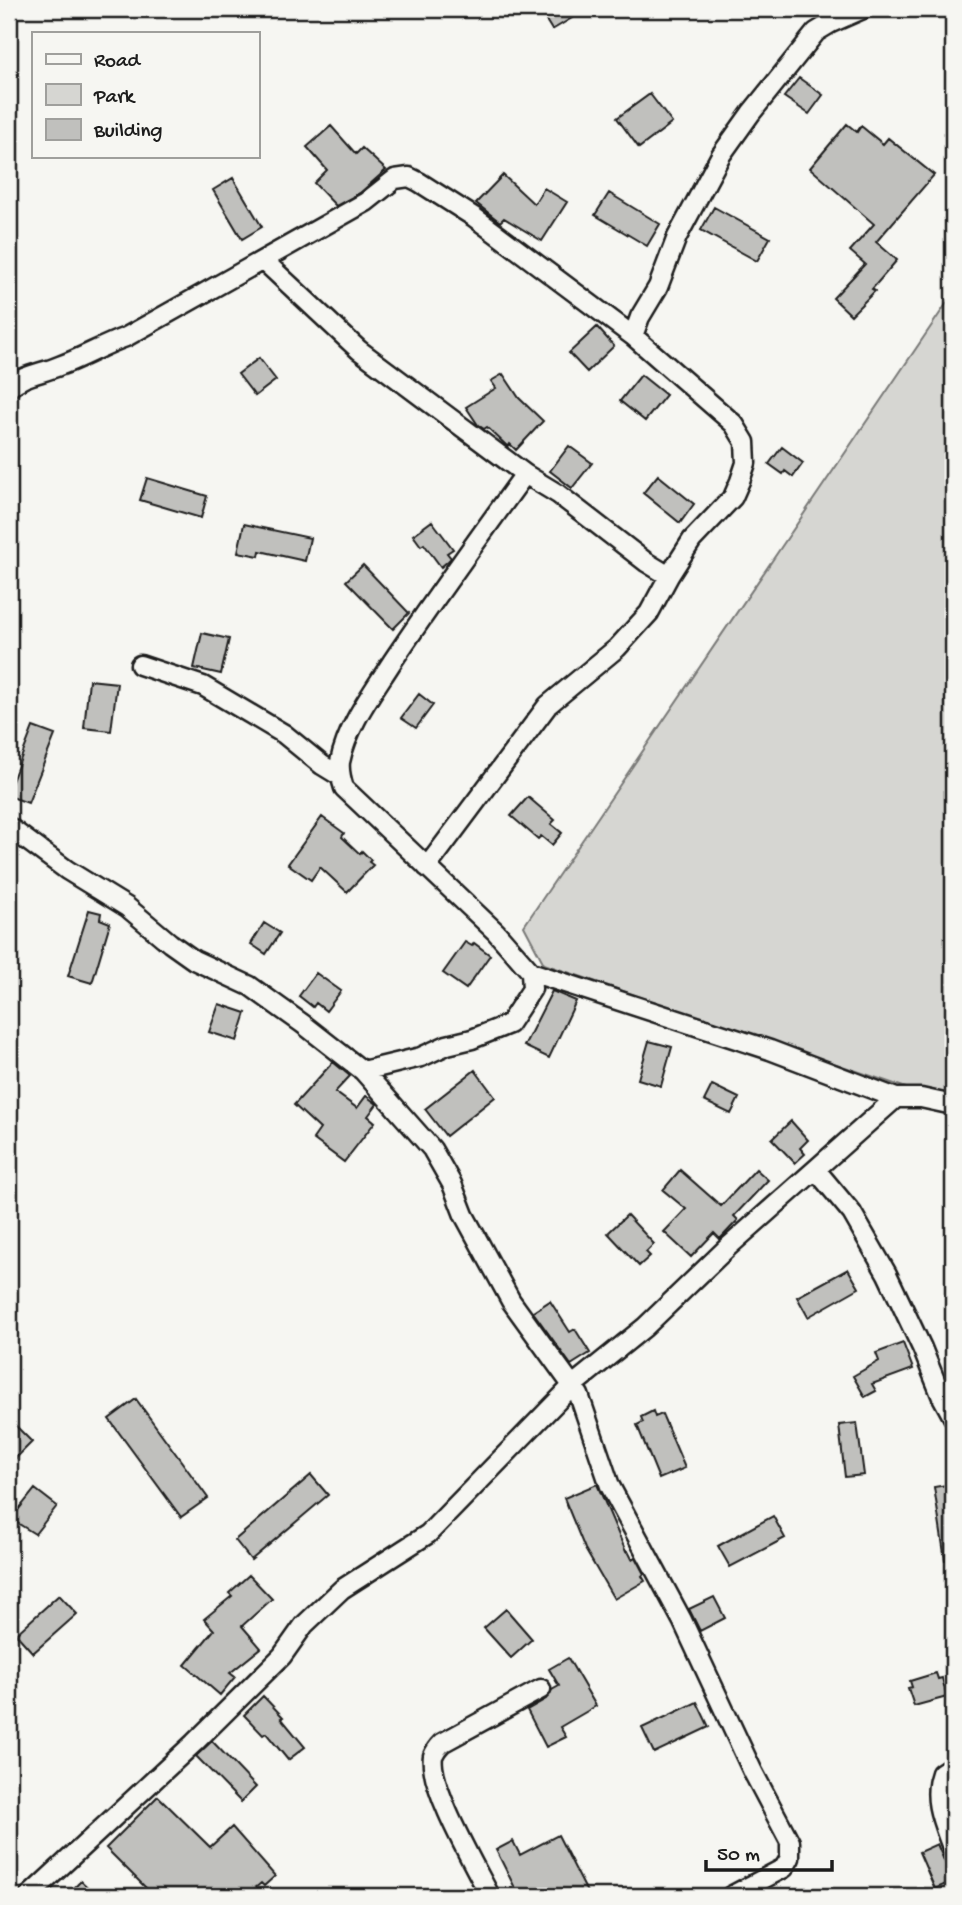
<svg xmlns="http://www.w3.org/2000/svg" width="962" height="1905" font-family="'Gochi Hand',sans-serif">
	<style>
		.green { fill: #d6d6d2; stroke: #797977; stroke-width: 2 }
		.building { fill: #c0c0bd; stroke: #1c1c1c; stroke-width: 2 }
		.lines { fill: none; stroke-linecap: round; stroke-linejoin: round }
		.street-casing { stroke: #1c1c1c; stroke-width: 23 }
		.street { stroke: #f6f6f2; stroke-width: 18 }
	</style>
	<rect width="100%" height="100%" fill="#f6f6f2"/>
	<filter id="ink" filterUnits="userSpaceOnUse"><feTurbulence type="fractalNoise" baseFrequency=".0143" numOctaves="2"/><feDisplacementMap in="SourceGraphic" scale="14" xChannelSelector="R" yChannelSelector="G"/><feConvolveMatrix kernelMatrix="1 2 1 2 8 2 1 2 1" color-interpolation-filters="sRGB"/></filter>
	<g filter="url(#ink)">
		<path class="green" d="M953 294V1104L544 964 524 926Z"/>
		<path class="building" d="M539 9H587L552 30Z
			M799 78 823 95 809 114 784 97Z
			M650 94 672 123 639 148 617 118Z
			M847 124 857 132 861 126 883 144 888 138 934 175 876 242 897 260 872 289 875 291 851 315 833 298 865 264 850 251 874 224 810 168Z
			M331 126 356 154 362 148 386 170 360 193 336 206 314 183 327 170 307 147Z
			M503 175 534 204 544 188 567 202 542 241 504 218 500 222 476 203Z
			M233 178 262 227 242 239 213 190Z
			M609 193 660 224 647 246 595 215Z
			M714 207 770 238 757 261 701 230Z
			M597 327 614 346 587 372 569 353Z
			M259 358 276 380 255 396 238 374Z
			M503 374 519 398 543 421 516 450 510 444 508 447 487 427 484 429 478 425 466 407 496 388 491 381Z
			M641 375 666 395 645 421 620 401Z
			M569 446 592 463 572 488 550 471Z
			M782 447 803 463 793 477 785 471 783 474 769 464Z
			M658 475 694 504 680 523 643 493Z
			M147 478 207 496 201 518 140 500Z
			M432 521 453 549 447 553 451 558 448 561 441 567 424 544 421 546 413 535Z
			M244 524 310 538 305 561 260 551 259 556 238 552Z
			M363 565 409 613 393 629 346 581Z
			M202 633 229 639 221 674 194 668Z
			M89 680 117 683 111 731 84 728Z
			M419 694 433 705 416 728 401 718Z
			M33 727 55 735 28 803 9 796V789Z
			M528 797 555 820 551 824 562 833 552 845 541 836 538 839 511 816Z
			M322 817 344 833 342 837 360 854 362 851 371 860 369 862 373 865 347 892 320 867 311 880 288 864Z
			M89 910 101 913 100 919 110 923 92 983 68 976Z
			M264 923 280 933 266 954 251 944Z
			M465 942 472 946 474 943 490 955 466 989 443 973Z
			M316 973 341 991 326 1011 316 1003 313 1007 299 996Z
			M552 991 576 1001 549 1058 524 1046Z
			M219 1004 246 1013 237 1041 209 1032Z
			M649 1041 672 1047 661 1086 638 1079Z
			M333 1062 350 1076 335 1092 357 1108 366 1096 377 1104 368 1116 375 1122 344 1162 313 1139 320 1129 294 1105Z
			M475 1070 495 1097 446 1136 425 1109Z
			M712 1085 739 1098 731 1114 704 1101Z
			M791 1121 808 1140 800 1148 805 1154 795 1163 772 1139Z
			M756 1169 768 1180 734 1216 738 1220 720 1239 714 1233 691 1257 664 1232 686 1209 663 1190 680 1170 721 1206Z
			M627 1215 654 1244 646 1252 650 1256 639 1266 608 1233Z
			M848 1269 859 1288 808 1317 797 1297Z
			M550 1301 570 1332 575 1329 590 1353 571 1365 533 1312Z
			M903 1343 913 1369 872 1384 876 1391 865 1397 853 1376 879 1361 876 1353Z
			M136 1399 208 1498 181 1517 109 1419Z
			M653 1411 655 1417 662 1414 685 1468 659 1479 637 1425 643 1422 641 1417Z
			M9 1419 32 1442 9 1465Z
			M857 1423 864 1475 845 1477 839 1425Z
			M311 1475 328 1495 251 1560 235 1540Z
			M597 1484 626 1552 628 1551 632 1559 635 1557 644 1574 642 1576 645 1581 614 1599 585 1549 564 1498Z
			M953 1484V1560H945L934 1487Z
			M35 1489 57 1506 35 1534 11 1519Z
			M773 1516 785 1538 730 1567 718 1546Z
			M249 1575 272 1599 242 1626 261 1648 230 1673 235 1677 220 1695 185 1665 214 1630 204 1619 232 1596 229 1593Z
			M59 1595 77 1614 33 1653 16 1634Z
			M714 1597 725 1618 700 1631 689 1609Z
			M506 1609 532 1639 511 1658 484 1628Z
			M568 1658 596 1706 560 1727 566 1737 546 1747 527 1710 546 1699 552 1690 559 1686 549 1669Z
			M936 1673 938 1679 942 1678 947 1697 914 1706 908 1688 912 1687 910 1681Z
			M263 1696 283 1717 281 1718 305 1747 288 1760 266 1733 263 1735 244 1715Z
			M697 1702 709 1727 654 1753 642 1728Z
			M212 1741 256 1787 241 1802 196 1756Z
			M158 1796 210 1847 232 1827 275 1876 264 1886 261 1883 246 1896H154L106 1848Z
			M558 1835 589 1896H519L496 1850 513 1841 520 1855Z
			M937 1844 953 1881 935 1889 919 1852Z
			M81 1881 97 1896H66Z"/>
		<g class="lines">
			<g class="street-casing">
				<path id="street" d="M264 261 359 350 525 474
					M9 388C24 374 40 374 59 366 82 358 103 345 126 337L366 202 395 179 409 177 419 182 474 217 633 336
					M140 665 203 686 284 734 322 765 340 776
					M9 827 67 870 127 907 170 943 194 960 250 986 303 1024 363 1071 432 1149 452 1184 464 1215 511 1301 579 1395 610 1486 682 1620 753 1772 790 1842V1858L784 1868 731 1896
					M427 867 548 705 617 648 649 613 669 576
					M531 972 770 1050 896 1098
					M363 1071 421 1057 447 1045 472 1039 509 1024 532 989 531 972 496 932 344 788C341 779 339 771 340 762 347 726 373 692 392 662 435 598 480 536 525 474L558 494 646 562 669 576 692 540 733 497 740 481 746 463 745 442 734 424 633 336 640 317 658 287 677 237 721 155 751 113 816 32 831 23 863 9
					M816 1170 852 1213 887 1274 922 1348 941 1395 953 1417
					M953 1765 941 1773C931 1800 944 1825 953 1850
					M29 1896 194 1743 282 1656 304 1625 342 1589 428 1534 573 1385 645 1327 728 1247 896 1098H921L953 1105
					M490 1896C476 1868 428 1786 433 1756 435 1751 438 1747 442 1743L541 1689"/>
			</g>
			<use href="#street" class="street"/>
		</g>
	</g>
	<rect width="962" height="1905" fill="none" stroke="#f6f6f2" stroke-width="35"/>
	<rect x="18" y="18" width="927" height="1870" fill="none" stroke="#1c1c1c" stroke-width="2.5" filter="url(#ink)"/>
	<rect x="32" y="32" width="228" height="126" fill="#f6f6f2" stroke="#9f9f9c" stroke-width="2"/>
	<rect x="46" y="54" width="35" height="10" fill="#f6f6f2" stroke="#9f9f9c" stroke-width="2"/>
	<text x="94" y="66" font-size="21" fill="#1c1c1c">Road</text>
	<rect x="46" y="84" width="35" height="21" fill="#d6d6d2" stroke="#9f9f9c" stroke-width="2"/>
	<text x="94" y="102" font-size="21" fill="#1c1c1c">Park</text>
	<rect x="46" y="119" width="35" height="21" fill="#c0c0bd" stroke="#9f9f9c" stroke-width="2"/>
	<text x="94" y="136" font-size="21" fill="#1c1c1c">Building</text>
	<path d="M706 1860v10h126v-10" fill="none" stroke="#1c1c1c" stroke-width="3.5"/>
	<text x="717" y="1860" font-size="21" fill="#1c1c1c" stroke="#f6f6f2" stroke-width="5" paint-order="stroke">50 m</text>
</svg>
